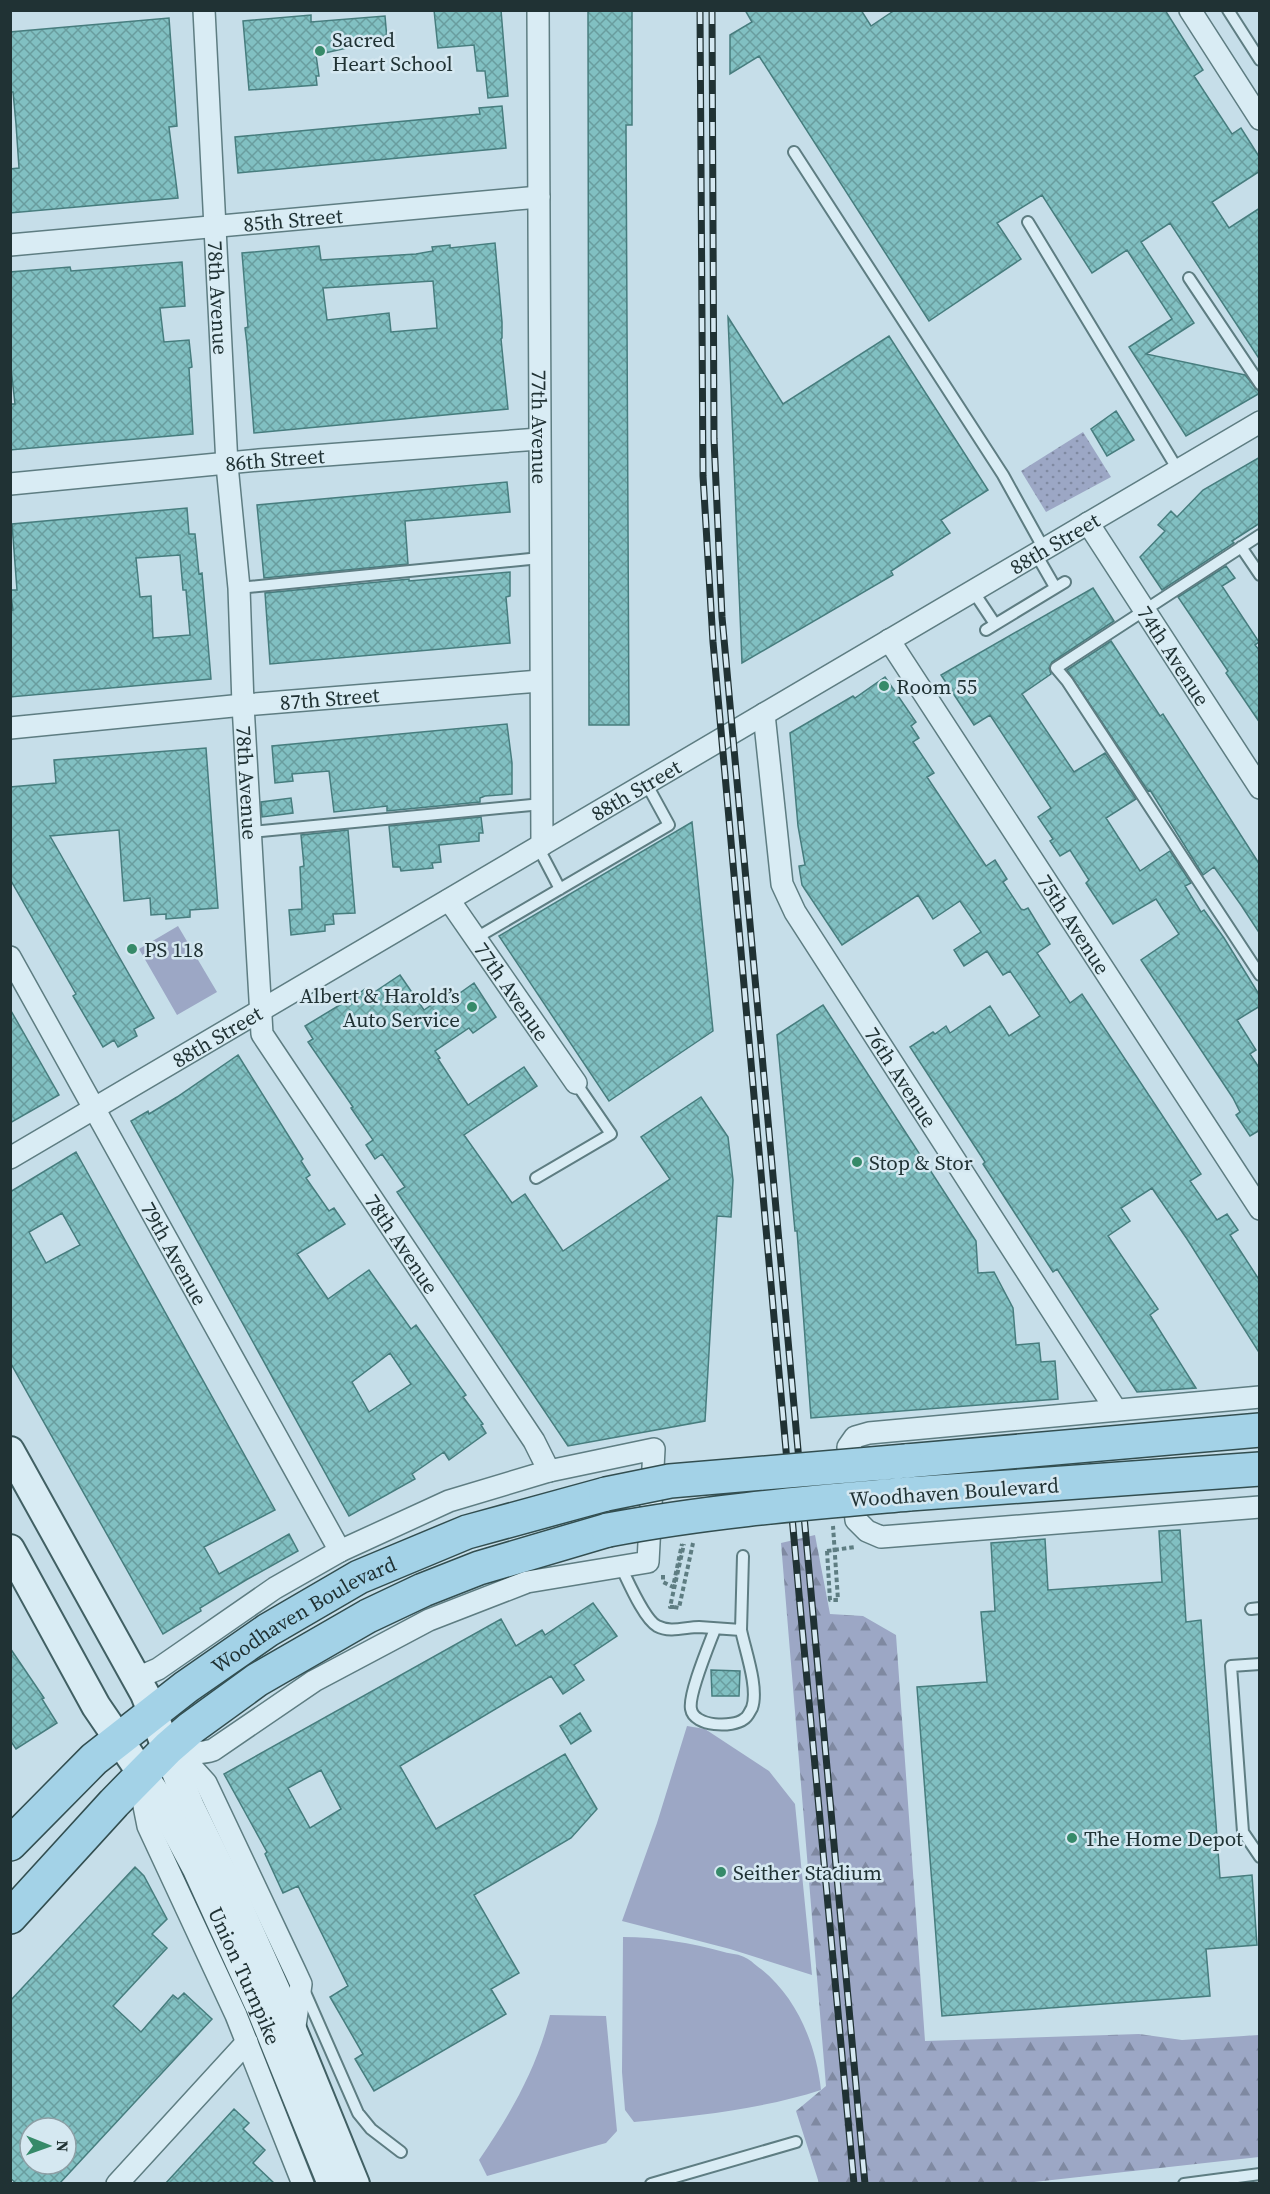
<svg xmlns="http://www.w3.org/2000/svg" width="1270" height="2194" font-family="'Source Serif 4',serif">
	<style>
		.forest { fill: url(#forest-firs) }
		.garden { fill: url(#garden-dots) }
		.pitch { fill: #9ca7c5 }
		.building { fill: url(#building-cross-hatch); stroke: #477d7e; stroke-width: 1.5; fill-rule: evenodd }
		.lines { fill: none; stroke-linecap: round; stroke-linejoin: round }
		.lane-casing { stroke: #5e7d82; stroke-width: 14 }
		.street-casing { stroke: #5e7d82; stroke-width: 24 }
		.secondary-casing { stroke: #416064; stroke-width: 32 }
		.primary-casing { stroke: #324e50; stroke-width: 36 }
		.path { stroke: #5e7d82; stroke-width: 4; stroke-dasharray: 4.5 3; stroke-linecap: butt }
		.lane { stroke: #d9ecf4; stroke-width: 10 }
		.street { stroke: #d9ecf4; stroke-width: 21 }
		.secondary { stroke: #d9ecf4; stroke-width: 28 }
		.primary { stroke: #a3d2e7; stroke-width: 33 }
		.rail-casing { stroke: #203234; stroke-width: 7 }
		.rail { stroke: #d5e8f1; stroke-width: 4.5; stroke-dasharray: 14; stroke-linecap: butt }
		.primary-bridge-casing { stroke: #324e50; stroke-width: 36; stroke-linecap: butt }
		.path-bridge { stroke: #5e7d82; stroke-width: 4; stroke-dasharray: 4.5 3; stroke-linecap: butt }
		.primary-bridge { stroke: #a3d2e7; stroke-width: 33 }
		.poi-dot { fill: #368a69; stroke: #d5e8f1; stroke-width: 2 }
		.labels { text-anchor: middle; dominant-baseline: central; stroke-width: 5; stroke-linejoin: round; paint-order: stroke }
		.poi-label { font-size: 21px; fill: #203234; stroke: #d5e8f1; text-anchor: start }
		.street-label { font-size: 21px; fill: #203234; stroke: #d5e8f1 }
	</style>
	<defs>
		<pattern id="forest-firs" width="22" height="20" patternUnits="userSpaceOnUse" patternTransform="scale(1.5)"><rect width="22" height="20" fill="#9ca7c5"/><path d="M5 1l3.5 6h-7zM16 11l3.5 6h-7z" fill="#7f89a1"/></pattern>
		<pattern id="garden-dots" width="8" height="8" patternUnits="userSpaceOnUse" patternTransform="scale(1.5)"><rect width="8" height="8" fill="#9ca7c5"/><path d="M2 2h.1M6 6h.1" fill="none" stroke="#7f89a1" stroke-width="1.8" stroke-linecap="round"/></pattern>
		<pattern id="building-cross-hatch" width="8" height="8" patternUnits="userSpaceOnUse" patternTransform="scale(1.5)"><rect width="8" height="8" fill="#81c0c2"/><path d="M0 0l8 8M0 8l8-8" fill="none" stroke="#699d9e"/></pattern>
	</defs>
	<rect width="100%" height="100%" fill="#c6dee9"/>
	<path class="forest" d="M815 1535 830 1614 863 1616 896 1635 925 2041 1139 2034 1182 2040 1259 2035V2157L1025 2183H819L796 2111 826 2086 781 1543Z"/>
	<path class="garden" d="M1083 432 1111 477 1046 512 1021 471Z"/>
	<path class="pitch" d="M178 926 217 992 177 1015 139 949Z
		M687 1726 705 1729 769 1771 795 1804 812 1975 730 1949 622 1921 657 1823Z
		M623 1937C657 1937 691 1943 724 1952 731 1954 740 1954 746 1958 751 1960 756 1966 761 1969 797 1998 816 2044 821 2090 762 2109 697 2116 634 2122L625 2110 622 2072Z
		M550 2015 606 2016 617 2131 606 2143 487 2176 479 2160C511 2113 536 2070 550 2015Z"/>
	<path class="building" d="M434 10H501L508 96 488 98 485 71H477L474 45 438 48Z
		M588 10H632V125H626L629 725H589Z
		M745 10H861L871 26 895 10H1165L1203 70 1194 76 1232 134 1241 128 1260 158V171L1212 202 1229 228 1260 208V360L1170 223 1141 242 1194 323 1146 354 1245 375 1260 393 1186 436 1129 347 1172 319 1127 250 1092 273 1042 195 997 223 1021 259 929 321 759 56 730 74V35L752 22Z
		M311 15V22L385 16 387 39 316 55 319 76H316L317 85 249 90 243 21Z
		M169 18 177 126 169 127 178 198 10 213V169L19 168 16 124 13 92H10V32Z
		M502 106 506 148 238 173 235 137 480 114 479 108Z
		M495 243 502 322V338L501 339 508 409 254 433 247 344 245 328 248 327 242 253 319 246 321 260 416 254 433 251 432 247 450 245V248ZM433 281 437 328 391 332 389 313 327 320 323 288Z
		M182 262 185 306 160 308 164 342 189 340 192 367 189 368 193 434 10 450V404H15L10 360V272L70 267 71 271Z
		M728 317 783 404 889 336 988 490 941 520 950 533 891 571 893 575 742 663Z
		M1116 411 1134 440 1107 456 1091 429Z
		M1260 457V523L1232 541 1234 543 1162 590 1140 557 1165 531 1158 525 1171 511 1177 517 1203 490Z
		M507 482 510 512 405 521 408 564 264 578 257 505Z
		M187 508 189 534H195L199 574 202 573 211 679 10 697V611L13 610 10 590H17L12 524ZM180 555 183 590H186L190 635 153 638 151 596 140 597 136 558Z
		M1226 566 1235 578 1222 586 1259 642 1255 645 1260 651V723L1226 673 1228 671 1178 597Z
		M510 572V596L506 597 510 643 270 664 265 593 409 579V581Z
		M1093 588 1114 621 1052 662 1049 668 1051 674 1022 694 1074 772 1105 753 1136 799 1106 818 1140 871 1170 851 1191 883 1185 886 1201 912 1204 910 1224 938 1260 996V1006L1237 1020 1256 1050 1250 1054 1260 1069V1130L1250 1136 1236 1115 1240 1112 1233 1098 1141 960 1179 934 1156 899 1113 924 1086 883 1089 880 1070 850 1060 856 1050 841 1053 839 1038 817 1051 808 990 715 974 725 941 675Z
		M1111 641 1160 716 1163 714 1260 865V934L1241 905 1214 867 1203 875 1150 790 1148 791 1067 670Z
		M885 677 916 722 911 726 919 738 913 742 934 773 927 777 986 866 995 860 1007 879 1003 882 1021 909 1024 910 1028 908 1050 944 1037 953 1070 1003 1082 994 1201 1174 1190 1181 1217 1220 1227 1214 1238 1230 1230 1235 1260 1281V1354L1187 1239 1152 1188 1121 1208 1130 1221 1108 1236 1158 1309 1150 1315 1196 1388 1137 1392 1057 1269 1053 1272 983 1164 985 1162 910 1047 933 1032 935 1034 946 1026 950 1033 990 1006 1009 1036 1040 1016 1010 971 1003 975 987 951 964 966 954 950 981 932 960 901 933 919 918 895 842 945 802 885 799 866 805 865 798 826 790 733 853 696 855 698Z
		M507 724 512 763V794L485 796 480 798V802L387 811V806L334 812 329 771 292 774 293 781 275 783 272 746Z
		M206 748 218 908 190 910V917L166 919V914L151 915 150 898 124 901 119 830 50 836 154 1018 134 1029 137 1036 118 1047 114 1040 103 1047 73 996 76 994 10 879V787L56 783 54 760Z
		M291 798 293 813 262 817 261 802Z
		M481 817 483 833H479V841L439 845 441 862 432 863 433 868 401 871 400 867H393L389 826Z
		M692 822 713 1031 609 1101 499 936Z
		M348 830 355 913 333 914 334 924 325 925V931L291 935 289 910 302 909 300 867 304 866 301 835Z
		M400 975 424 1010 446 995 450 1000 474 983 496 1017 473 1033 469 1028 435 1051 440 1058 438 1059 468 1105 524 1067 537 1086 464 1135 512 1203 525 1194 563 1251 670 1179 641 1137 701 1097 728 1137 733 1180 731 1217 717 1216 705 1421 568 1446 397 1192 405 1187 382 1154 375 1159 366 1145 373 1140 351 1108 353 1107 308 1042 313 1039 305 1026 343 1003 344 1004 365 989 370 995Z
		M823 1005 976 1241 978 1273 994 1272 1013 1308 1016 1345 1039 1343 1041 1362 1055 1361 1058 1399 811 1418 797 1231H795L777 1035Z
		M10 1009 59 1095 10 1123Z
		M238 1055 303 1159 301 1161 310 1175 306 1178 329 1211 334 1208 345 1224 297 1254 328 1299 369 1270 411 1329 416 1325 466 1395 463 1397 483 1424 481 1425 486 1433 449 1460 444 1452 412 1474 415 1479 349 1516 131 1121 148 1111 149 1114 177 1097ZM390 1353 411 1384 369 1412 352 1382Z
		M76 1152 275 1510 204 1547 212 1561 219 1574 289 1534 298 1551 246 1580 200 1608 201 1611 163 1634 10 1362V1192ZM62 1213 80 1245 46 1263 29 1232Z
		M1180 1530 1186 1622 1201 1620 1220 1878 1252 1875 1257 1945 1206 1949 1210 1996 942 2016 917 1687 987 1682 981 1612 995 1611 991 1543 1045 1539 1048 1590 1162 1582 1159 1531Z
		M593 1603 617 1636 574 1665 584 1680 563 1694 551 1676 400 1766 436 1829 565 1754 597 1809 571 1838 474 1895 519 1973 491 1989 506 2014 374 2091 355 2059 363 2054 330 1997 348 1986 298 1886 283 1893 265 1854 267 1852 224 1774 501 1619 516 1646 542 1630 545 1635ZM321 1770 341 1809 310 1828 288 1788Z
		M10 1648 44 1698 42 1699 57 1723 16 1749 10 1740Z
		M711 1670 740 1671 739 1696H712Z
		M580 1713 591 1731 571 1744 560 1726Z
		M135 1867 144 1876 167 1919 152 1934 167 1948 113 2006 141 2032 173 1995 178 1999 184 1993 212 2019 59 2184H17L10 2178V2001ZM30 2128H66V2164H30Z
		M234 2109 249 2123 243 2129 265 2150 253 2163 275 2184H165Z"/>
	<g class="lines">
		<g class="lane-casing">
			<path id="lane" d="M1228 10 1260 60
				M794 152 1003 475 1044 549
				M1028 222 1178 470
				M1189 278 1260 384
				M1260 535 1056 668 1067 681 1260 975
				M1241 547 1260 575
				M1036 554 1055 587
				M239 588 540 558
				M973 591 995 624
				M986 630 1065 582
				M251 832 542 804
				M538 847 560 889
				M476 938 669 825 646 783
				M536 1178 611 1134 576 1083
				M621 1567C628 1581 644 1619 657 1626 670 1633 686 1627 699 1627 713 1628 727 1629 741 1630L743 1556
				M1251 1609 1260 1608
				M715 1629C709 1645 688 1695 691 1709 694 1727 733 1728 744 1719 748 1717 750 1711 752 1708 759 1688 745 1650 741 1630
				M1260 1664 1231 1666 1243 1832 1260 1857
				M304 1990 358 2113 371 2129 401 2152
				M651 2184 796 2142
				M1184 2184 1260 2174"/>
		</g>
		<g class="street-casing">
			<g id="street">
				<path id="s1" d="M204 10 227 465 239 588 243 705 262 1034 534 1441 549 1471"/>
				<path id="s2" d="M538 10 542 845"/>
				<path d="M1190 10 1260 119"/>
				<path id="s3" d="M10 245 539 197"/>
				<path id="s4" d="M10 484 259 460 539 439"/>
				<path id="s5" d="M1088 523 1260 788"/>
				<path id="s6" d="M889 640 1260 1209"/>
				<path id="s7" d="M764 714 782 884 795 912 1116 1410"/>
				<path id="s8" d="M10 728 243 705 540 681"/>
				<path id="s9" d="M449 900 576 1083"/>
				<path id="s10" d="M10 957 340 1551"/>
				<path id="s11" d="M10 1158 1260 422"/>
				<path d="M1260 1397 869 1433 855 1437 848 1447 856 1520 867 1531 881 1537 1260 1507"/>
				<path d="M137 1678 158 1669 275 1588 340 1551 449 1501 549 1471 654 1449 648 1562 527 1582 429 1620 314 1681 213 1750C198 1755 183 1752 168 1748"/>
				<path d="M171 1750 187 1762 206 1783 295 1971 301 1984 294 2033"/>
				<path d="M143 1773 144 1806 148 1826 236 2015 303 2184"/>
				<path d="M117 2184 247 2042"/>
			</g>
		</g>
		<g class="secondary-casing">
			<g id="secondary">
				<path d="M10 1451 145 1694 190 1807 234 1897 280 2000 355 2184"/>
				<path id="s12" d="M10 1549 96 1706 160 1800 197 1869 261 2009 332 2184"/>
			</g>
		</g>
		<g class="primary-casing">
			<g id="primary">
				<path d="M906 1461 1260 1430"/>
				<path d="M909 1494 1260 1469"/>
				<path id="s13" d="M10 1844 94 1759 186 1687 268 1630 359 1577 467 1532 606 1494"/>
				<path d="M10 1917 114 1803 168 1748 191 1728 257 1680 368 1616 423 1590 479 1568 608 1530"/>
			</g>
		</g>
		<path class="path" d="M827 1551 855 1547
			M663 1575V1582L673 1587 682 1544
			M674 1607 679 1608 693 1543"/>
		<use href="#lane" class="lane"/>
		<use href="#street" class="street"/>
		<use href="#secondary" class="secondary"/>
		<use href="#primary" class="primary"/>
		<g class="rail-casing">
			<path id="rail" d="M700 10 703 476 713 642 800 1605 854 2184
				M712 10 714 439 722 617 865 2184"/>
		</g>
		<use href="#rail" class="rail"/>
		<g class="primary-bridge-casing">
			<path id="primary-bridge" d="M606 1494 670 1481 906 1461
				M608 1530C708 1511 808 1503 909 1494"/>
		</g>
		<path class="path-bridge" d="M827 1551 830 1600H838L833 1526
			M674 1607H670L684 1544"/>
		<use href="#primary-bridge" class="primary-bridge"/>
	</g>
	<g class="poi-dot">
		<circle cx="320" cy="51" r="6"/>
		<circle cx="884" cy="686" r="6"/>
		<circle cx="132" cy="949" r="6"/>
		<circle cx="472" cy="1007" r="6"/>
		<circle cx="857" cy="1162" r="6"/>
		<circle cx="1072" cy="1838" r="6"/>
		<circle cx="721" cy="1872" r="6"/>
	</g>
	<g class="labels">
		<g class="poi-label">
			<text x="332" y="39">Sacred<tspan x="332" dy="24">Heart School</tspan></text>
			<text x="896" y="686">Room 55</text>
			<text x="144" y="949">PS 118</text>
			<text x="460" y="995" text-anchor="end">Albert &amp; Harold’s<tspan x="460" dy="24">Auto Service</tspan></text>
			<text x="869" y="1162">Stop &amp; Stor</text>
			<text x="1084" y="1838">The Home Depot</text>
			<text x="733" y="1872">Seither Stadium</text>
		</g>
		<g class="street-label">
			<text stroke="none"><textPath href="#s3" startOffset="284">85th Street</textPath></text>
			<text stroke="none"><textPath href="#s1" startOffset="288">78th Avenue</textPath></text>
			<text stroke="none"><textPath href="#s2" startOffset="417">77th Avenue</textPath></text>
			<text stroke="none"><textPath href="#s4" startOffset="266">86th Street</textPath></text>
			<text stroke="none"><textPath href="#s11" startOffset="1212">88th Street</textPath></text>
			<text stroke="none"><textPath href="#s5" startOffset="158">74th Avenue</textPath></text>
			<text stroke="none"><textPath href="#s8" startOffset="321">87th Street</textPath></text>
			<text stroke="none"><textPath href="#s1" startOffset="774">78th Avenue</textPath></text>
			<text stroke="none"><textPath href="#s11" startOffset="726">88th Street</textPath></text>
			<text stroke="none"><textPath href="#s6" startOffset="339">75th Avenue</textPath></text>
			<text stroke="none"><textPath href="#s9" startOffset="111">77th Avenue</textPath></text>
			<text stroke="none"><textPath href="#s11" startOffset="240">88th Street</textPath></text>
			<text stroke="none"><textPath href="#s7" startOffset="398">76th Avenue</textPath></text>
			<text stroke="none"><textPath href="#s1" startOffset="1278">78th Avenue</textPath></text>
			<text stroke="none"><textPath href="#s10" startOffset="339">79th Avenue</textPath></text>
			<text transform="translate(954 1492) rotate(-4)">Woodhaven Boulevard</text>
			<text stroke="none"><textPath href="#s13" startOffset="375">Woodhaven Boulevard</textPath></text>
			<text stroke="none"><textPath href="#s12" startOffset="488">Union Turnpike</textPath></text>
		</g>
	</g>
	<rect width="1270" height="2194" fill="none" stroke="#203234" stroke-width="24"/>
	<g transform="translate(48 2146) rotate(91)"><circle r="28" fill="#d5e8f1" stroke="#8d9fa5" stroke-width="1.5"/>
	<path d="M0-4.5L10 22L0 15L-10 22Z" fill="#368a69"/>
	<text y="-9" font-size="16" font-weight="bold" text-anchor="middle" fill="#203234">N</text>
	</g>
</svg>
